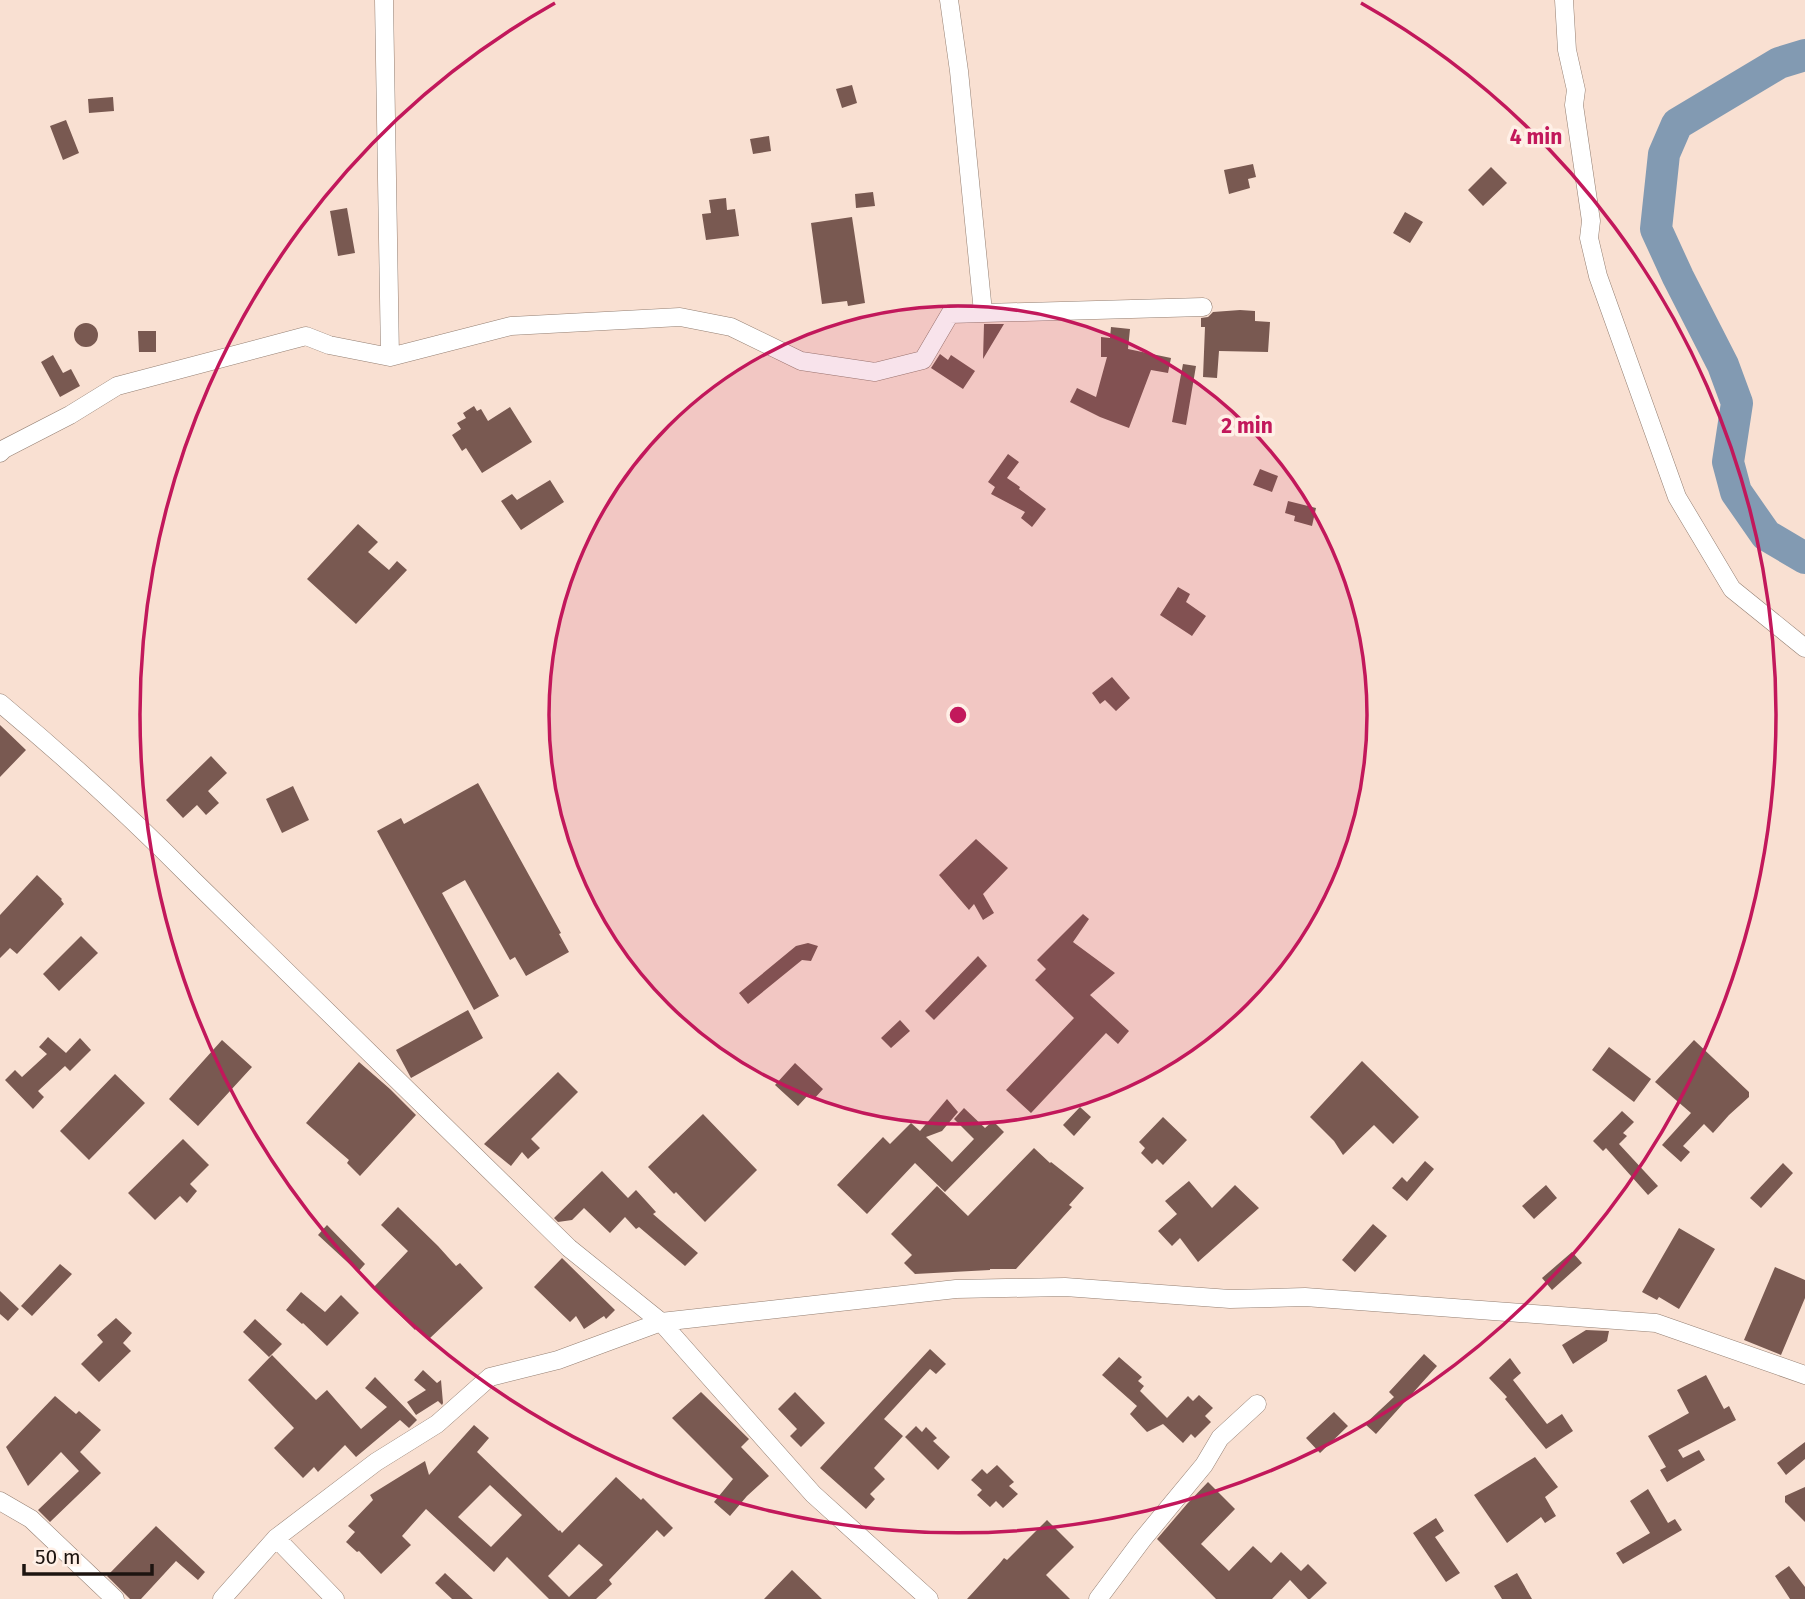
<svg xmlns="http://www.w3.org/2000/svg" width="1805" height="1599" font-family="'Fira Sans',sans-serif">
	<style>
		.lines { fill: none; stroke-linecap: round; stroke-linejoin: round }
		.river { stroke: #829ab2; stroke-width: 32 }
		.building { fill: #795951; fill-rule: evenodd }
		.street-casing { stroke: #947f72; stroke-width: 19 }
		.street { stroke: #fff; stroke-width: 18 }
		.ring { fill: none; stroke: #c2185b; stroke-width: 3.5 }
		.centre { fill: #c2185b; stroke: #fff0e7; stroke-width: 3.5 }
		.ring-label { font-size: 21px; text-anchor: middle; font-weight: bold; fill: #c2185b; stroke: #fff0e7; stroke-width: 7; stroke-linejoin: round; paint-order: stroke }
	</style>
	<rect width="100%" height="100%" fill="#f9e0d2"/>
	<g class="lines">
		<path class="river" d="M1805 55 1779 63 1677 124 1664 154 1656 229 1678 277 1723 365 1737 403 1728 462 1736 492 1766 535 1805 558"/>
	</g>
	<path class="building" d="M852 85 857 103 842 108 836 89Z
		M113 97 114 111 89 113 88 99Z
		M66 120 79 153 63 160 50 126Z
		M769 136 771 151 753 154 750 139Z
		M1253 164 1256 177 1248 179 1250 188 1229 194 1224 170Z
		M1491 167 1507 183 1483 206 1468 190Z
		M873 192 875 206 856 208 855 194Z
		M726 198 727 210 735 209 739 236 706 240 702 214 711 213 709 200Z
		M347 208 355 253 338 256 330 211Z
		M1405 212 1423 222 1410 243 1393 233Z
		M852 217 865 303 848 306 847 301 822 304 811 223Z
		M1240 310 1255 311V321L1270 322 1268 352 1219 351 1217 378 1203 377 1205 327H1201V318L1208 317 1213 312Z
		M74 335a12 12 0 1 1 24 0a12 12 0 1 1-24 0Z
		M984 324H1004L983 359Z
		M1111 327 1130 329 1128 349 1171 358 1168 373 1151 370 1129 428 1100 417 1070 402 1077 388 1096 397 1107 357H1101V337L1110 338Z
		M138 331H156V352H139Z
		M940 354 948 360 951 355 975 371 963 389 931 368Z
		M53 355 63 373 71 369 80 386 60 397 41 362Z
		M1183 364 1196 366 1186 425 1172 422Z
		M474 406 477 411 481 409 488 421 510 407 532 442 482 473 466 448 462 451 452 435 461 429 457 423 466 418 463 413Z
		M1008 454 1019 462 1007 478 1020 487 1019 489 1046 509 1032 527 1021 518 1025 512 991 494 995 487 988 482Z
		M1260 469 1278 476 1272 492 1253 485Z
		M550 480 564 502 521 530 501 501 512 494 517 500Z
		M1288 501 1316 508 1312 526 1294 521 1295 516 1285 513Z
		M358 524 378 542 368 552 389 570 397 561 407 570 356 624 307 579Z
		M1178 587 1190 594 1186 602 1206 616 1192 636 1160 615Z
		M1112 677 1130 698 1116 711 1105 700 1100 704 1092 693Z
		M0 725 26 750 0 777Z
		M211 756 227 773 208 791 219 803 206 815 197 805 183 818 166 800Z
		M478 783 561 933 559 934 569 952 526 976 515 957 510 960 465 880 442 893 499 996 474 1010 377 831 401 818 404 824Z
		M293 786 309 820 282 833 266 799Z
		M976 839 1008 868 983 894 994 913 983 920 974 904 969 910 939 875Z
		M37 875 62 899 61 900 64 904 17 954 10 948 0 958V915Z
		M1083 914 1089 919 1073 942 1115 973 1090 995 1129 1031 1118 1044 1106 1033 1031 1113 1006 1090 1074 1018 1035 980 1046 969 1037 960Z
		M81 936 98 953 59 991 43 974Z
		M808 943 818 946 811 961 802 960 748 1004 739 993 796 946Z
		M978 956 987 966 934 1020 925 1011Z
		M468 1010 483 1038 411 1078 396 1050Z
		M900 1020 910 1031 891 1048 881 1038Z
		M48 1037 66 1053 80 1038 91 1050 70 1071 65 1066 38 1091 44 1097 33 1109 5 1080 15 1070 22 1077 47 1054 39 1047Z
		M222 1040 252 1067 198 1126 169 1099Z
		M1694 1040 1749 1092V1097L1729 1115 1713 1133 1704 1124 1683 1146 1690 1152 1681 1162 1662 1145 1691 1113 1655 1082Z
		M1609 1047 1651 1079 1634 1102 1592 1070Z
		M1362 1061 1419 1117 1393 1144 1374 1125 1343 1155 1334 1141 1310 1117Z
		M359 1062 390 1089 416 1115 360 1176 347 1163 349 1160 306 1123Z
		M795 1063 823 1089 814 1099 809 1094 798 1106 775 1085Z
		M558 1072 578 1092 531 1139 540 1148 528 1159 522 1152 511 1166 484 1144Z
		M115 1074 145 1103 89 1160 60 1131Z
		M947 1099 958 1112 942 1131 926 1137 952 1162 974 1139 954 1119 964 1108 985 1128 993 1121 1004 1132 945 1192 915 1163 867 1214 837 1185 883 1137 890 1144 911 1123 920 1131Z
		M1080 1107 1091 1117 1074 1136 1063 1125Z
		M1622 1111 1634 1122 1623 1133 1627 1136 1619 1144 1658 1186 1648 1195 1606 1148 1603 1151 1593 1141Z
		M703 1114 757 1170 705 1222 676 1192 674 1194 648 1167Z
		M1163 1117 1187 1140 1163 1165 1157 1159 1152 1164 1141 1153 1145 1148 1139 1142Z
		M183 1139 209 1165 190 1184 197 1191 187 1203 180 1196 155 1220 128 1193Z
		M1034 1148 1050 1163 1051 1162 1084 1188 1069 1205 1072 1207 1016 1269H990V1270L915 1274 904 1263 912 1255 891 1234 937 1186 968 1216Z
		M1425 1161 1434 1169 1407 1201 1392 1188 1402 1177 1407 1182Z
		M1783 1163 1793 1173 1761 1208 1750 1198Z
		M602 1171 628 1198 636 1190 656 1212 653 1214 698 1253 685 1266 639 1227 636 1229 625 1217 610 1233 584 1208 572 1220 558 1222 554 1218Z
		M1189 1181 1212 1208 1235 1185 1259 1208 1198 1262 1180 1238 1172 1246 1158 1231 1177 1214 1165 1201Z
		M1546 1185 1557 1198 1534 1219 1522 1206Z
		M398 1207 438 1246 456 1266 460 1263 483 1288 429 1339 417 1327 415 1330 373 1288 408 1251 381 1225Z
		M1373 1224 1387 1236 1355 1272 1342 1260Z
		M327 1225 365 1264 358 1272 318 1235Z
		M1679 1228 1715 1249 1679 1309 1659 1297 1657 1300 1642 1292Z
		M1572 1252 1582 1263 1552 1290 1542 1278Z
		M562 1258 615 1310 606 1319 604 1316 584 1329 576 1316 570 1322 534 1287Z
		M60 1264 72 1274 32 1316 21 1306Z
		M1775 1267 1805 1280V1298L1781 1355 1744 1340Z
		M0 1291 19 1309 8 1321 0 1314Z
		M301 1292 325 1312 341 1295 359 1313 327 1346 303 1323 302 1324 286 1310Z
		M116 1318 132 1333 123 1343 131 1351 99 1382 81 1364 103 1342 97 1335Z
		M255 1319 282 1344 269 1357 243 1332Z
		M1586 1330 1609 1331 1607 1341 1573 1364 1562 1345Z
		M930 1349 946 1364 936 1374 930 1369 884 1419 903 1436 874 1468 885 1479 870 1494 875 1499 866 1509 820 1468Z
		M1424 1354 1437 1366 1376 1434 1365 1424 1394 1397 1389 1392Z
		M272 1355 316 1400 327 1390 361 1429 387 1407 365 1388 375 1377 417 1420 409 1428 400 1420 356 1457 345 1445 318 1472 314 1467 303 1478 274 1448 294 1428 248 1380Z
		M1119 1357 1142 1377 1138 1381 1144 1386 1140 1391 1167 1418 1188 1396 1193 1401 1199 1395 1213 1408 1205 1416 1211 1422 1195 1438 1191 1434 1183 1443 1163 1424 1147 1432 1130 1414 1137 1406 1102 1375Z
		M1510 1358 1521 1373 1513 1380 1547 1424 1562 1414 1573 1431 1546 1449 1505 1399 1507 1397 1489 1378Z
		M423 1370 437 1383 441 1380 443 1403 442 1405 438 1401 416 1415 407 1402 426 1390 414 1380Z
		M1706 1375 1724 1409 1729 1406 1736 1420 1678 1450 1683 1458 1699 1450 1705 1460 1667 1482 1660 1470 1666 1467 1648 1436 1689 1413 1677 1390Z
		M701 1392 749 1439 741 1447 769 1476 747 1496 730 1516 714 1502 733 1479 672 1418Z
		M795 1392 825 1423 801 1447 790 1436 797 1429 778 1409Z
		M55 1396 76 1414 79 1411 101 1430 80 1452 101 1473 50 1522 38 1510 79 1471 61 1452 28 1486 6 1447Z
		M1334 1412 1348 1426 1320 1453 1306 1438Z
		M474 1425 489 1438 477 1452 559 1531 560 1530 562 1533 616 1477 641 1500 643 1498 673 1528 664 1537 657 1530 609 1580 612 1584 596 1599H549L507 1557 494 1572 426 1509 402 1536 411 1545 381 1574 359 1551 357 1552 346 1542 355 1532 348 1526 373 1500 370 1495 425 1461 429 1475ZM490 1485 522 1515 491 1547 458 1517ZM579 1544 603 1565 569 1597 548 1576Z
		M916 1426 922 1432 926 1427 937 1438 933 1441 950 1457 938 1470 905 1437Z
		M1805 1442V1459L1786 1475 1777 1463Z
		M1535 1457 1558 1487 1545 1497 1556 1516 1545 1523 1541 1517 1507 1543 1474 1495Z
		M997 1465 1014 1482 1009 1486 1018 1494 1003 1508 996 1501 990 1507 977 1495 982 1490 971 1480 982 1469 987 1474Z
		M1208 1482 1235 1509 1201 1544 1229 1571 1253 1546 1271 1563 1281 1552 1301 1571 1308 1564 1327 1583 1310 1599H1308L1290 1580 1272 1599H1216L1157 1539 1187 1504Z
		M1805 1487V1522L1785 1502V1496Z
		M1648 1489 1668 1523 1675 1519 1682 1530 1623 1564 1616 1553 1650 1533 1630 1501Z
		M1436 1518 1444 1531 1435 1537 1460 1573 1446 1582 1413 1533Z
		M1047 1520 1074 1547 1046 1575 1070 1599H967L1000 1563 1004 1558 1007 1560Z
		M156 1526 205 1572 198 1580 176 1561 141 1599H130L107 1576Z
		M1789 1566 1805 1587V1599H1790L1775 1576Z
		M792 1570 822 1599H764Z
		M445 1573 473 1599H452L435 1583Z
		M1517 1573 1532 1599H1502L1494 1586Z"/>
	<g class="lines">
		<g class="street-casing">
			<path id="street" d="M384 0 390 357
				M949 0 959 71 983 312
				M1564 0 1567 50 1576 90 1574 105 1591 221 1589 238 1598 276 1677 497 1732 589 1805 648
				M0 453 4 449 70 415 117 386 306 336 329 345 390 357 511 326 680 317 731 327 801 361 875 372 923 360 950 314 1203 307
				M0 703C67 759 131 817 193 880L569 1248 661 1322 813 1494 929 1599
				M0 1501 31 1519 115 1599
				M276 1538 335 1599
				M222 1599 276 1538 376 1462 437 1424 490 1377 558 1360 661 1322 956 1289 1065 1287 1230 1299 1305 1297 1656 1323 1805 1375
				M1098 1599 1142 1540 1204 1465 1220 1438 1257 1404"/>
		</g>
		<use href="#street" class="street"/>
	</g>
	<circle cx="958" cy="715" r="409" fill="#c2185b" fill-opacity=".12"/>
	<g class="ring">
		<circle cx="958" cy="715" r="409"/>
		<path d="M1361 3A818 818 0 1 1 555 3"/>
	</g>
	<circle cx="958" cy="715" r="10" class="centre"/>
	<g class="ring-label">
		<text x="1536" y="144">4 min</text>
		<text x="1247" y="433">2 min</text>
	</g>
	<path d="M24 1564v10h128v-10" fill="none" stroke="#1d1410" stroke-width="3.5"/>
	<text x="35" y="1564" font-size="21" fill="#1d1410" stroke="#fff0e7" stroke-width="5" paint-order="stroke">50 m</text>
</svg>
